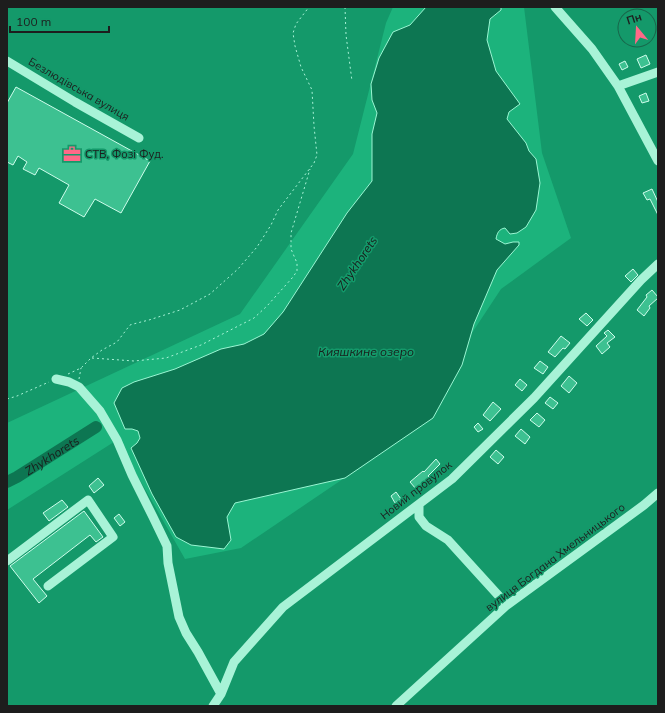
<svg xmlns="http://www.w3.org/2000/svg" width="665" height="713" font-family="Mulish,sans-serif">
	<style>
		.green { fill: #1cb37c }
		.water { fill: #0d7652; stroke: #9af6d3 }
		.lines { fill: none; stroke-linecap: round; stroke-linejoin: round }
		.river { stroke: #0d7652; stroke-width: 12 }
		.building { fill: #3dc191; stroke: #cffdec }
		.path { stroke: #a8f3d7; stroke-width: 1; stroke-dasharray: 2 3; stroke-linecap: butt }
		.minor { stroke: #a8f3d7; stroke-width: 9 }
		.labels { text-anchor: middle; dominant-baseline: central; stroke-width: 3; stroke-linejoin: round; paint-order: stroke }
		.street-label { font-size: 11px; fill: #1d1d1d; stroke: #14996a }
		.poi-label { font-size: 11px; fill: #1d1d1d; stroke: #14996a; text-anchor: start }
		.water-label { font-size: 12px; font-style: italic; fill: #191d1b; stroke: #14996a }
	</style>
	<rect width="100%" height="100%" fill="#14996a"/>
	<path class="green" d="M393 7H524L542 153 571 238 501 289 402 439 241 548 185 559 117 440 7 510V423L240 314 353 154 386 23Z"/>
	<path class="water" d="M426 7H501V10L490 19 487 40 496 71 520 104 509 112 507 119 526 143 529 151 536 159 540 183 536 210 526 227 517 233 510 234 505 228C499 229 497 233 496 239L505 244 513 242H519V245L497 270 474 324 462 365 433 418 345 478 235 503 227 517 231 540 224 549 191 545 176 537 152 494 131 448 137 443 140 438 138 431 132 429H125L114 403 122 388 134 382 175 369 221 349 244 344 264 334 283 312 347 213 372 181V134L377 113 372 100 371 84 379 58 393 32 410 25Z"/>
	<g class="lines">
		<path class="river" id="s1" d="M7 482 17 477 96 427"/>
	</g>
	<path class="building" d="M646 55 650 64 641 68 637 59Z
		M625 61 628 67 622 70 619 64Z
		M16 87 150 161 121 213 95 199 84 217 59 203 69 185 39 168 35 175 23 169 27 162 18 156 13 165 7 162V103Z
		M646 93 649 101 642 103 639 96Z
		M652 189 658 202V215L650 199 647 200 643 193Z
		M633 269 638 275 631 282 625 276Z
		M652 290 658 297V298L649 306 650 308 644 316 637 310 647 297 646 295Z
		M586 313 593 320 587 326 579 319Z
		M608 330 615 337 607 343 610 347 602 354 596 346 607 336 604 333Z
		M561 336 570 343 565 349 563 348 555 357 548 352Z
		M540 361 548 367 543 374 534 368Z
		M569 376 577 383 569 393 561 386Z
		M520 379 527 385 522 391 515 385Z
		M550 397 558 403 553 409 545 403Z
		M493 402 501 409 490 421 483 415Z
		M537 413 545 420 539 427 530 420Z
		M478 423 483 429 478 432 474 427Z
		M521 429 530 437 525 444 515 436Z
		M496 450 504 457 498 464 490 457Z
		M436 459 440 464 428 476 429 477 416 489 410 482 423 471 424 472Z
		M98 478 104 485 94 493 89 486Z
		M396 492 401 499 395 503 391 496Z
		M62 500 68 507 49 521 43 513Z
		M84 511 103 537 96 542 90 535 33 579 47 596 39 603 10 566Z
		M119 514 125 522 120 526 114 518Z"/>
	<g class="lines">
		<path class="path" d="M345 7 346 35 352 81
			M92 358 134 361 166 358 201 345 254 318 267 306 293 277 297 271V263L291 249V233L310 169
			M68 374 81 368 91 358 102 350 117 342 130 325 137 323 149 320 180 310 210 294 238 269 257 247 271 225 278 210 314 163 317 155 314 126 312 90 301 67 295 46 293 33 296 24 309 7
			M79 379 81 368
			M7 399 17 396 49 382"/>
		<path class="minor" d="M555 7 592 49 618 86 658 161
			M7 61 75 102 139 138
			M618 86 658 72
			M56 379 69 382 79 387 100 411 117 440 132 475 153 517 167 546 168 563 179 617 186 633 198 652 221 694
			M419 504V517L426 526 448 540 507 605
			M7 561 88 500 113 537 48 586
			M213 706 221 694 234 662 283 607 452 479 534 398 641 280 658 264
			M396 706 507 605 644 505 658 493"/>
	</g>
	<defs>
		<g id="office-bare" transform="scale(1.38)"><path d="M-6-3h4V-5.5h4V-3h4V5H-6ZM-1-4.5V-3h2v-1.5ZM-6 0V1H6V0Z" fill="#ff6988" stroke="#14996a" stroke-width="2.5" paint-order="stroke"/></g>
	</defs>
	<g fill-rule="evenodd">
		<use href="#office-bare" x="72" y="154"/>
	</g>
	<g class="labels">
		<g class="street-label">
			<text transform="translate(79 89) rotate(30)">Безлюдівська вулиця</text>
			<text transform="translate(416 490) rotate(-38)">Новий провулок</text>
			<text transform="translate(555 557) rotate(-37)">вулиця Богдана Хмельницького</text>
		</g>
		<g class="poi-label">
			<text x="85" y="154">СТВ, Фозі Фуд.</text>
		</g>
		<g class="water-label">
			<text transform="translate(357 263) rotate(-56)">Zhykhorets</text>
			<text x="366" y="351">Кияшкине озеро</text>
			<text stroke="none"><textPath href="#s1" startOffset="52">Zhykhorets</textPath></text>
		</g>
	</g>
	<rect width="665" height="713" fill="none" stroke="#1d1d1d" stroke-width="16"/>
	<g transform="translate(637 28) rotate(342)"><circle r="19" fill="#14996a" stroke="#18674b"/>
	<path d="M0-3L7 15L0 10L-7 15Z" fill="#ff6988"/>
	<text y="-6" font-size="11" font-weight="bold" text-anchor="middle" fill="#1d1d1d">Пн</text>
	</g>
	<path d="M10 26v6h99v-6" fill="none" stroke="#1d1d1d" stroke-width="2"/>
	<text x="16" y="26" font-size="12" fill="#1d1d1d" stroke="#14996a" stroke-width="3" paint-order="stroke">100 m</text>
</svg>
